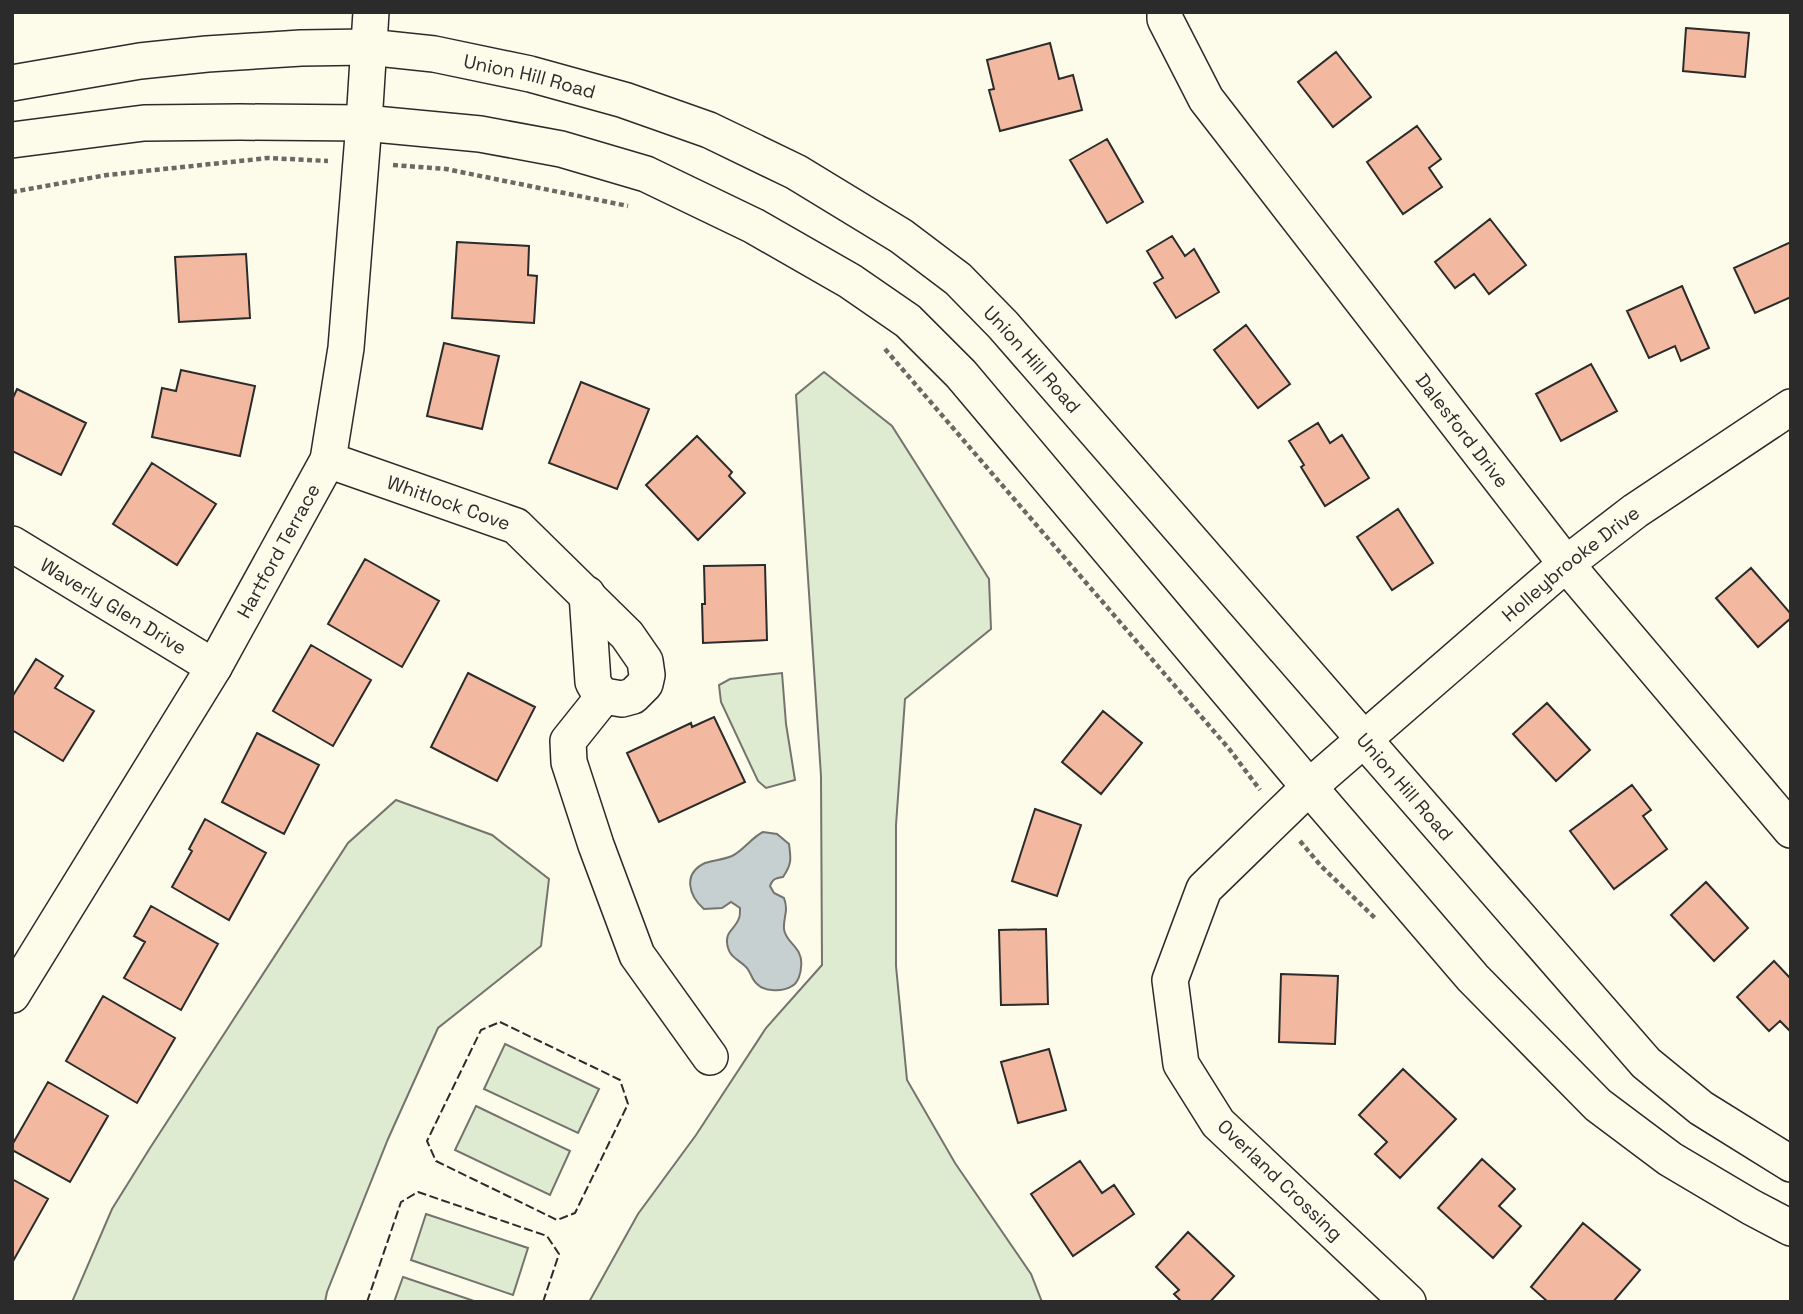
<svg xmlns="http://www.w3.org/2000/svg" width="1803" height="1314" font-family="'Space Grotesk',sans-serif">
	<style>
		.green { fill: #deebd1; stroke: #74746e; stroke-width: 2 }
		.water { fill: #c7d0d0; stroke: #74746e; stroke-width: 2 }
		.building { fill: #f2b8a0; stroke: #2b2b2b; stroke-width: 2 }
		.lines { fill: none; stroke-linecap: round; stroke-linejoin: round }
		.minor-casing { stroke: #2b2b2b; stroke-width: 38 }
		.path { stroke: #6a6964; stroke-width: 4.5; stroke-dasharray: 5 3.5; stroke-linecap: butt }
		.minor { stroke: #fdfbea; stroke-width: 35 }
		.fence { stroke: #2b2b2b; stroke-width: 2; stroke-dasharray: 9 3.5; stroke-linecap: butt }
		.labels { text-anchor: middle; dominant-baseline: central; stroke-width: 5; stroke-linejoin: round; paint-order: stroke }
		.street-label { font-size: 19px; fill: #2b2b2b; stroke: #fdfbea }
	</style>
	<rect width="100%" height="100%" fill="#fdfbea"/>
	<path class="green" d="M824 372 892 426 989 579 991 629 905 699 896 825V966L907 1080 955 1163 1031 1274 1042 1302H589L638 1214 696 1135 766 1028 822 965 821 776 796 395Z
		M782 673 786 724 795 780 766 788 758 781 721 702 719 685 730 679Z
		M396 800 492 835 549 879 541 946 438 1028 388 1139 327 1292 325 1302H72L112 1209 150 1148 348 843Z
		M505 1044 599 1089 578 1133 484 1089Z
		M476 1106 570 1151 550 1195 455 1150Z
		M426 1214 528 1248 513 1295 411 1260Z
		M403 1277 477 1302H478H394Z"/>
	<path class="water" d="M763 832 777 834 789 844C791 859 792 864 783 877 776 878 772 879 770 886L774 893 784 898C789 912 783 917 784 929 785 943 804 947 801 967 801 973 798 983 792 986 783 992 765 992 757 984 751 979 751 971 745 966 736 958 728 956 727 942 726 931 736 928 739 918 740 917 740 909 740 908L731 902 722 908 704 909C689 896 682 874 705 863 713 860 723 860 732 856 744 850 751 838 763 832Z"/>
	<path class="building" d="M1686 28 1749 33 1745 77 1683 71Z
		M1050 43 1059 79 1073 75 1082 110 1000 131 989 90 994 89 987 60Z
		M1336 52 1371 97 1333 127 1298 82Z
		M1417 126 1441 159 1429 168 1442 187 1403 214 1367 162Z
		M1107 139 1143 202 1107 223 1070 160Z
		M1490 219 1526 265 1489 294 1474 274 1455 288 1435 262Z
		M1172 236 1185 256 1194 249 1219 292 1176 318 1154 283 1163 278 1147 251Z
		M457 242 529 246 528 275 537 276 534 323 452 318Z
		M1791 242V297L1755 313 1734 268Z
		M246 254 250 318 179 322 175 257Z
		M1682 286 1709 348 1681 361 1675 346 1649 358 1627 311Z
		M1246 325 1290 384 1258 408 1214 350Z
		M444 343 499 356 482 429 427 416Z
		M1591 364 1617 411 1561 441 1536 394Z
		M181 370 255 386 240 456 152 437 162 388 176 391Z
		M581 382 649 409 617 489 549 463Z
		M17 389 86 423 61 475 12 451V400Z
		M1318 423 1330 443 1342 435 1369 478 1325 506 1301 467 1304 465 1289 441Z
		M697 436 732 472 729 476 745 493 698 540 646 485Z
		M152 463 216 504 177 565 113 524Z
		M1398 509 1433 563 1392 590 1357 537Z
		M365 559 439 601 402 667 328 624Z
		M765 565 767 640 703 643 702 604H705L704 566Z
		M1751 568 1791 614V618L1758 647 1716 598Z
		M311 645 371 680 333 746 273 711Z
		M36 659 63 676 55 688 94 711 63 761 12 730V697Z
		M468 673 535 707 497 781 431 747Z
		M1547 703 1590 750 1556 781 1513 734Z
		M1103 711 1142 743 1101 794 1062 762Z
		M714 717 745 782 659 822 627 753 691 723 692 727Z
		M257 733 319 765 284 834 222 802Z
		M1632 785 1651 810 1643 816 1667 849 1614 889 1570 831Z
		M1035 809 1081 825 1057 896 1012 881Z
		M205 819 266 853 229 920 172 887 192 851 189 849Z
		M1706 882 1748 928 1714 961 1671 915Z
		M151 906 218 944 181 1010 124 978 145 942 134 936Z
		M1046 929 1048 1004 1001 1005 999 930Z
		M1774 961 1791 979V1032L1780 1021 1769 1031 1737 997Z
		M1281 974 1338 976 1335 1044 1279 1042Z
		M103 996 175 1038 137 1103 66 1061Z
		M1049 1049 1066 1110 1018 1123 1001 1062Z
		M1403 1069 1456 1119 1400 1178 1375 1154 1387 1142 1359 1115Z
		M48 1082 108 1116 70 1182 12 1150V1145Z
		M1482 1159 1515 1189 1499 1206 1521 1226 1493 1258 1438 1208Z
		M1080 1161 1102 1193 1114 1185 1134 1214 1073 1256 1031 1194Z
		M12 1179 48 1199 12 1263Z
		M1583 1223 1640 1270 1613 1302H1548L1531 1287Z
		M1188 1232 1234 1276 1210 1302H1182L1174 1294 1179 1290 1156 1267Z"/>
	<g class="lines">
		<g class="minor-casing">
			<g id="minor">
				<path id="s1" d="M1165 12V19L1206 99 1566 564 1791 830"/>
				<path id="s2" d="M12 83 140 61 207 54 301 48 368 47 434 54 530 74 624 100 709 130 796 172 901 236 958 279 1003 325 1646 1063 1701 1108 1791 1164"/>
				<path d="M12 140 144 123 240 122 364 123 480 134 561 149 646 174 754 226 850 281 908 321 961 374 1309 787 1473 978 1598 1105 1670 1159 1751 1207 1791 1228"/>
				<path id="s3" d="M328 460 516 526 627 635 645 661 647 675 645 684 633 696 622 699 604 696"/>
				<path id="s4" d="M12 544 214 667"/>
				<path d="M587 594 593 682 598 691 604 696 568 741 569 762 596 845 637 955 710 1057"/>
				<path id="s5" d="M12 995 214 667 328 460 346 348 364 123 371 12"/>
				<path id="s6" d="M1408 1302 1218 1123 1181 1064 1170 980 1204 889 1309 787 1566 564 1635 511 1791 407"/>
			</g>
		</g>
		<path class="path" d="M393 165 446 169 628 206
			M12 192 107 175 268 158 328 161
			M885 349 1230 750 1260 790
			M1300 841 1321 866 1377 920"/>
		<use href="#minor" class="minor"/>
		<path class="fence" d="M500 1022 620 1080 628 1104 575 1213 557 1220 436 1161 427 1141 481 1030Z
			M367 1302 401 1202 418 1192 547 1236 559 1254 543 1302"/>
	</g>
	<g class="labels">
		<g class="street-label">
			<text stroke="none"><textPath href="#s2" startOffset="523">Union Hill Road</textPath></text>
			<text stroke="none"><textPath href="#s2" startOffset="1111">Union Hill Road</textPath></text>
			<text stroke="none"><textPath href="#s1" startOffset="516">Dalesford Drive</textPath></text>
			<text stroke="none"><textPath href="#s3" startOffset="128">Whitlock Cove</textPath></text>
			<text stroke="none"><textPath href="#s5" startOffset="518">Hartford Terrace</textPath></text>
			<text stroke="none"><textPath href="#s6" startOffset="1003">Holleybrooke Drive</textPath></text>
			<text stroke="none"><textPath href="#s4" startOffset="119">Waverly Glen Drive</textPath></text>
			<text stroke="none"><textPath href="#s2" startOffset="1678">Union Hill Road</textPath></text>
			<text transform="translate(1280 1180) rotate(44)">Overland Crossing</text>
		</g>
	</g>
	<rect width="1803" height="1314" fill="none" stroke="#2b2b2b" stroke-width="28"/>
</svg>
